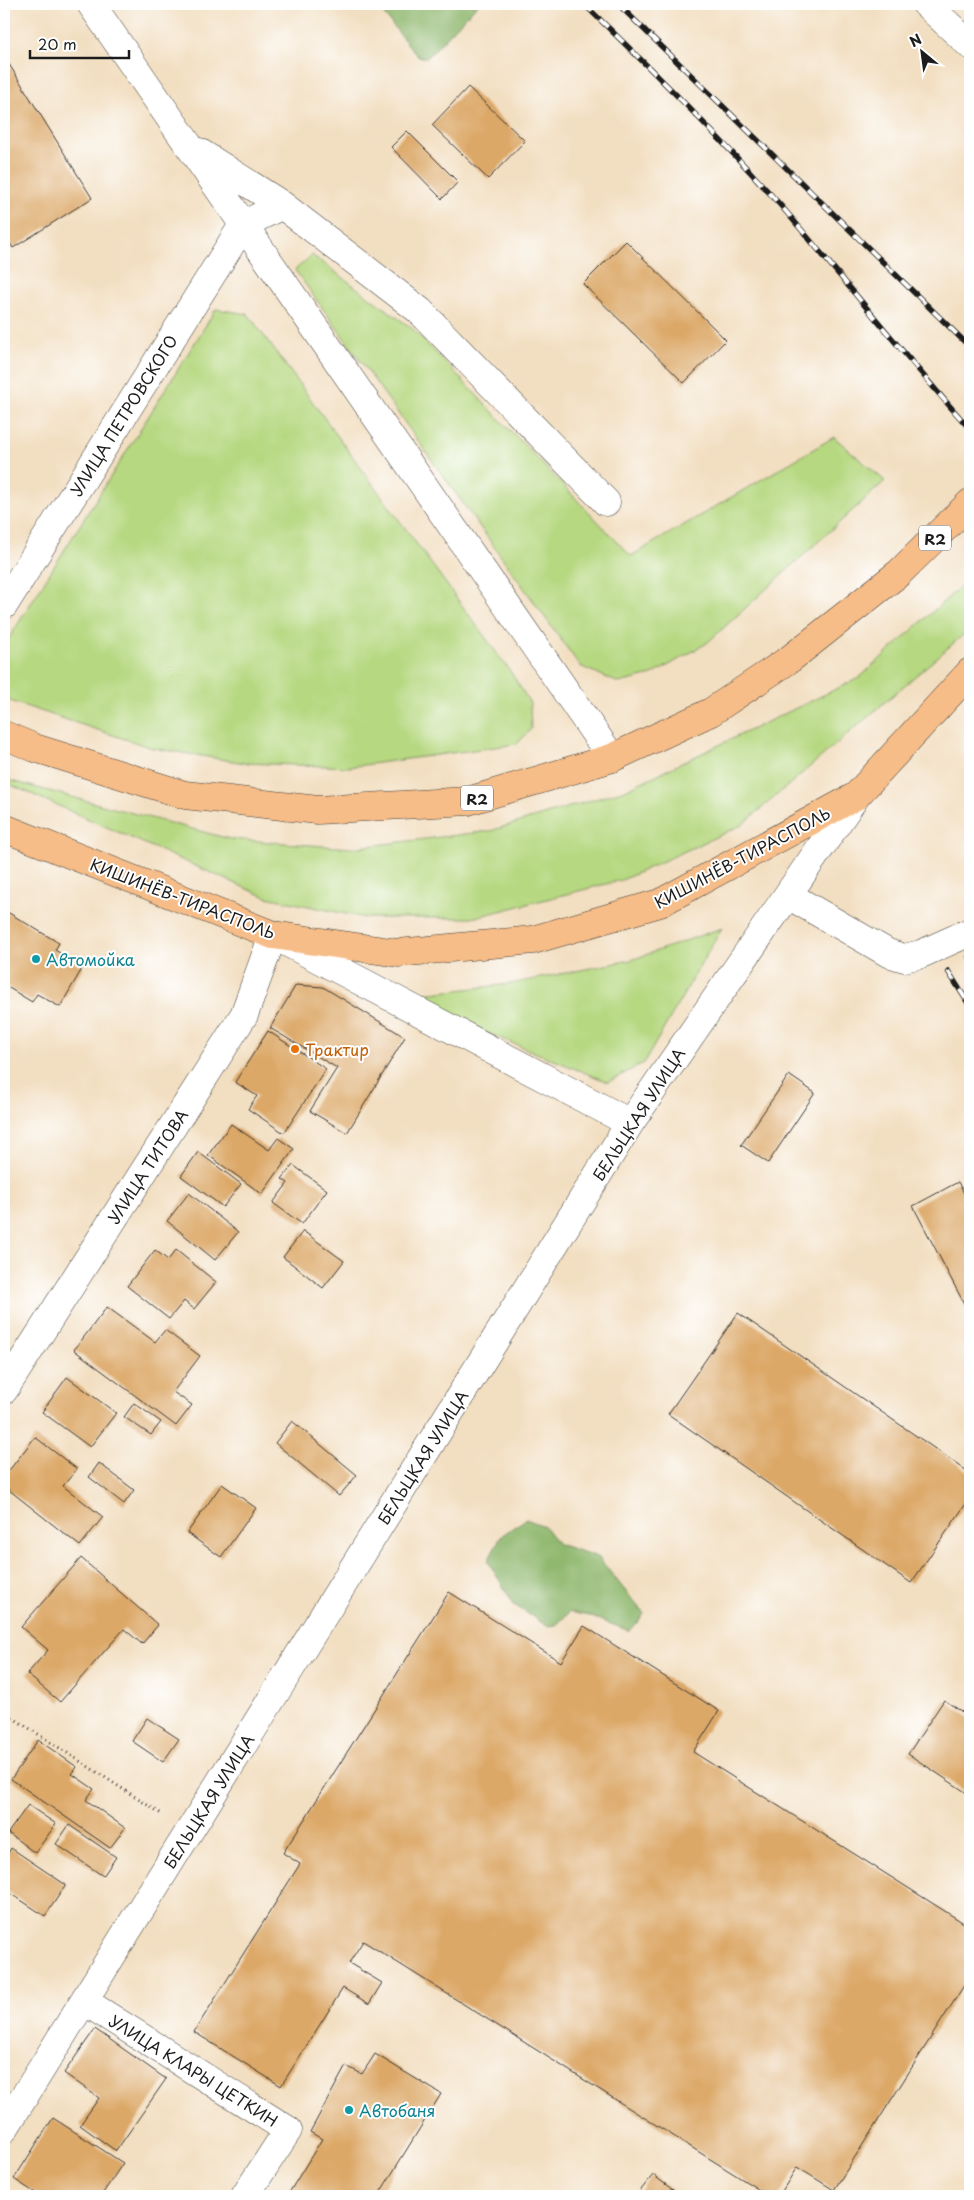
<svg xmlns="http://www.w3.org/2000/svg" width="974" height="2200" font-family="'Playpen Sans',sans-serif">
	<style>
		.green { fill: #b6d880; stroke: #697a4e }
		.forest { fill: #90b86e; stroke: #566a45 }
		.building { fill: #dca868 }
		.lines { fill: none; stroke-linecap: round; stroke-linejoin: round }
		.minor-casing { stroke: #3c3935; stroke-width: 29 }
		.major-casing { stroke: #3c3935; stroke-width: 29 }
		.path { stroke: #3c3935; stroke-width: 3; stroke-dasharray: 1 4; stroke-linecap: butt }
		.minor { stroke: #fff; stroke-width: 28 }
		.major { stroke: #f7bd88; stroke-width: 28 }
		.rail-casing { stroke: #1c1c1c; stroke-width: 5.5 }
		.rail { stroke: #fff; stroke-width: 4; stroke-dasharray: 11; stroke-linecap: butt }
		.culture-dot { fill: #0f9aa8; stroke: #fff; stroke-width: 2 }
		.food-dot { fill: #e8710a; stroke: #fff; stroke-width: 2 }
		.labels { text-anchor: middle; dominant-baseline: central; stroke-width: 4; stroke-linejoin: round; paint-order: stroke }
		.shield { fill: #fff; stroke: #606060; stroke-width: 1 }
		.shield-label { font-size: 15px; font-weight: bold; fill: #1c1c1c }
		.street-label { font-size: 16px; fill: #1c1c1c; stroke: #fff }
		.culture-label { font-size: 16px; fill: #0d838f; stroke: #fff; text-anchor: start }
		.food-label { font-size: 16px; fill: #c56008; stroke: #fff; text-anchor: start }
	</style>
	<rect width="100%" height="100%" fill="#fff"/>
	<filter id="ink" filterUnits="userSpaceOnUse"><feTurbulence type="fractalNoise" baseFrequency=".02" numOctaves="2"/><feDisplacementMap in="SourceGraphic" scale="10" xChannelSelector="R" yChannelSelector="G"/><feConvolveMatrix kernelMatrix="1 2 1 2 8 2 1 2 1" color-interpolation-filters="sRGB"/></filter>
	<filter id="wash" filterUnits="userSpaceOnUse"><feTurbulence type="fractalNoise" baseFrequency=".0096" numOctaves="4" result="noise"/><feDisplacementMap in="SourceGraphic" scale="20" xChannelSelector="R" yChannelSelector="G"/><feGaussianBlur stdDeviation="1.12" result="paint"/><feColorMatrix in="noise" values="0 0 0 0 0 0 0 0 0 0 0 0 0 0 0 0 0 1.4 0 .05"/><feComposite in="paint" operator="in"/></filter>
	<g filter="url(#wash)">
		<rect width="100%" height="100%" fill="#f2dec0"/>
		<path class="green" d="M312 255 413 329 631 556 834 437 885 481 707 643 652 675 619 683 580 666 295 270Z
			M216 309 248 314 510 671 530 703 531 729 517 744 349 767 245 763 152 748 4 699V646Z
			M970 578V629L742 825 622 880 472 918H365L266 897 4 782V779L230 839 351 848 490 831 625 790 859 678Z
			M722 928 644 1063 608 1082 423 1007 422 994 510 984 631 960Z"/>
		<path class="forest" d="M376 4H478L427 58 417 56Z
			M526 1519 544 1526 558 1544 598 1557 644 1614 630 1631 589 1616 570 1612 556 1625 547 1626 514 1605 488 1561 501 1536Z"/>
		<g id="blocks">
			<path class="building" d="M4 56 92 198 13 248 4 234Z
				M468 87 525 141 488 179 432 125Z
				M407 131 458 182 442 199 391 147Z
				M626 241 726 340 684 383 583 284Z
				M4 910 59 943 55 950 83 967 60 1007 37 994 32 1002 4 985Z
				M296 985 323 987 405 1037 347 1133 310 1111 337 1068 270 1028Z
				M268 1031 326 1069 284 1133 248 1109 257 1096 235 1082Z
				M789 1075 815 1093 768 1163 741 1145Z
				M231 1124 269 1150 278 1138 294 1149 262 1194 208 1155Z
				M198 1152 241 1184 223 1207 181 1176Z
				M293 1165 327 1190 302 1224 273 1203 288 1183 282 1179Z
				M958 1182 970 1205V1315L913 1206Z
				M189 1193 238 1232 215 1260 167 1221Z
				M303 1231 344 1261 323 1288 283 1257Z
				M155 1250 168 1260 176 1250 216 1282 194 1309 184 1301 169 1319 127 1286Z
				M107 1307 155 1342 165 1330 200 1356 173 1392 192 1405 176 1426 74 1350Z
				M738 1313 970 1473V1498L911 1583 668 1414Z
				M67 1377 116 1413 90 1447 42 1412Z
				M134 1403 161 1422 151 1435 124 1417Z
				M292 1421 357 1475 339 1496 275 1443Z
				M35 1437 77 1469 63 1486 103 1517 80 1546 4 1486V1477Z
				M99 1463 134 1490 124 1504 89 1477Z
				M222 1484 256 1508 221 1557 187 1533Z
				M81 1558 158 1625 142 1644 124 1629 60 1702 27 1674 48 1650 21 1627Z
				M449 1592 561 1662 584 1626 719 1711 693 1752 970 1927V1976L834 2190 797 2167 779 2196H769L363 1941 349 1963 382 1983 369 2004 343 1988 281 2086 194 2032 300 1864 283 1853Z
				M944 1700 970 1717V1795L908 1754Z
				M147 1718 179 1739 163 1762 132 1741Z
				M38 1740 77 1767 72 1774 94 1789 86 1800 125 1828 110 1848 11 1779Z
				M28 1805 56 1824 35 1853 8 1833Z
				M69 1825 116 1857 103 1876 56 1844Z
				M11 1848 66 1885 45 1916 4 1889V1860Z
				M95 2029 166 2079 116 2151 80 2125 99 2098 64 2073Z
				M375 2054 441 2094 378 2196H287L322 2139 310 2132 346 2066 362 2074Z
				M53 2118 123 2163 101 2196H40L14 2179Z
				M653 2175 681 2196H636Z"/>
		</g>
	</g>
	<g filter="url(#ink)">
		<use href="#blocks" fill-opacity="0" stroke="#3c3935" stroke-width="1"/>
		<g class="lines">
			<g class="minor-casing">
				<path id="minor" d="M91 4 612 758
					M926 4 970 45
					M199 152 282 205
					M4 605 243 225 282 205 420 311 606 502
					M788 895 888 953 904 958 921 954 970 932
					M4 1390 244 1015 273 935 630 1123
					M84 2001 288 2130 245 2196
					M4 2129 630 1123 856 796"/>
			</g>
			<g class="major-casing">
				<path id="major" d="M4 735 35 748 185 795 318 810 468 801 612 758 711 712 790 659 899 573 970 503
					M4 828 273 935 398 953 533 940 660 903 856 796 970 672"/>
			</g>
			<path class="path" d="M4 1712 163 1815"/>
			<use href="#minor" class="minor"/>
			<use href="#major" class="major"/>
			<g class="rail-casing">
				<path id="rail" d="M584 4C652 70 719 136 782 207 845 280 905 357 970 429
					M618 4 970 347
					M969 957 970 959
					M948 971 970 1006"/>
			</g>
			<use href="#rail" class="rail"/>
		</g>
	</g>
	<g class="culture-dot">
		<circle cx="36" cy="959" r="5"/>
		<circle cx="349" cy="2110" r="5"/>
	</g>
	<circle class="food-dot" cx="295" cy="1049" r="5"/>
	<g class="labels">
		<g class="shield">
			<rect x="919" y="525.5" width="32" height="25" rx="4"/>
			<rect x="461" y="785.5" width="32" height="25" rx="4"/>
		</g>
		<g class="shield-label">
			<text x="935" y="538">R2</text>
			<text x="477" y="798">R2</text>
		</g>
		<g class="street-label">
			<text transform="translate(123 415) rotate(-58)">УЛИЦА ПЕТРОВСКОГО</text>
			<text transform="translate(742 857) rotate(-28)">КИШИНЁВ-ТИРАСПОЛЬ</text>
			<text transform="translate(183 898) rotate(21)">КИШИНЁВ-ТИРАСПОЛЬ</text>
			<text transform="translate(638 1114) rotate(-57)">БЕЛЬЦКАЯ УЛИЦА</text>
			<text transform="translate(147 1166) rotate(-57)">УЛИЦА ТИТОВА</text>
			<text transform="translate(422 1457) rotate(-58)">БЕЛЬЦКАЯ УЛИЦА</text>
			<text transform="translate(208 1801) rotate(-58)">БЕЛЬЦКАЯ УЛИЦА</text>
			<text transform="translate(194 2070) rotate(32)">УЛИЦА КЛАРЫ ЦЕТКИН</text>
		</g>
		<g class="culture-label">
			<text x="46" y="959">Автомойка</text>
			<text x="359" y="2110">Автобаня</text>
		</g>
		<g class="food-label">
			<text x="305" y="1049">Трактир</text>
		</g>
	</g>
	<rect width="974" height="2200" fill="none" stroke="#fff" stroke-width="20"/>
	<g transform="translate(922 52) rotate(331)" stroke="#ffffff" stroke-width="4" paint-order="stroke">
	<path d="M0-4L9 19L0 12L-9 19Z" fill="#1c1c1c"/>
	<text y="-8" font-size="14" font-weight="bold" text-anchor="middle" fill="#1c1c1c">N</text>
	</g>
	<path d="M30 50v8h99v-8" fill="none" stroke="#1c1c1c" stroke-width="2.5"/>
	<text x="38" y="50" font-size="15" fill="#1c1c1c" stroke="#ffffff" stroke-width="4" paint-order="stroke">20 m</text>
</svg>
